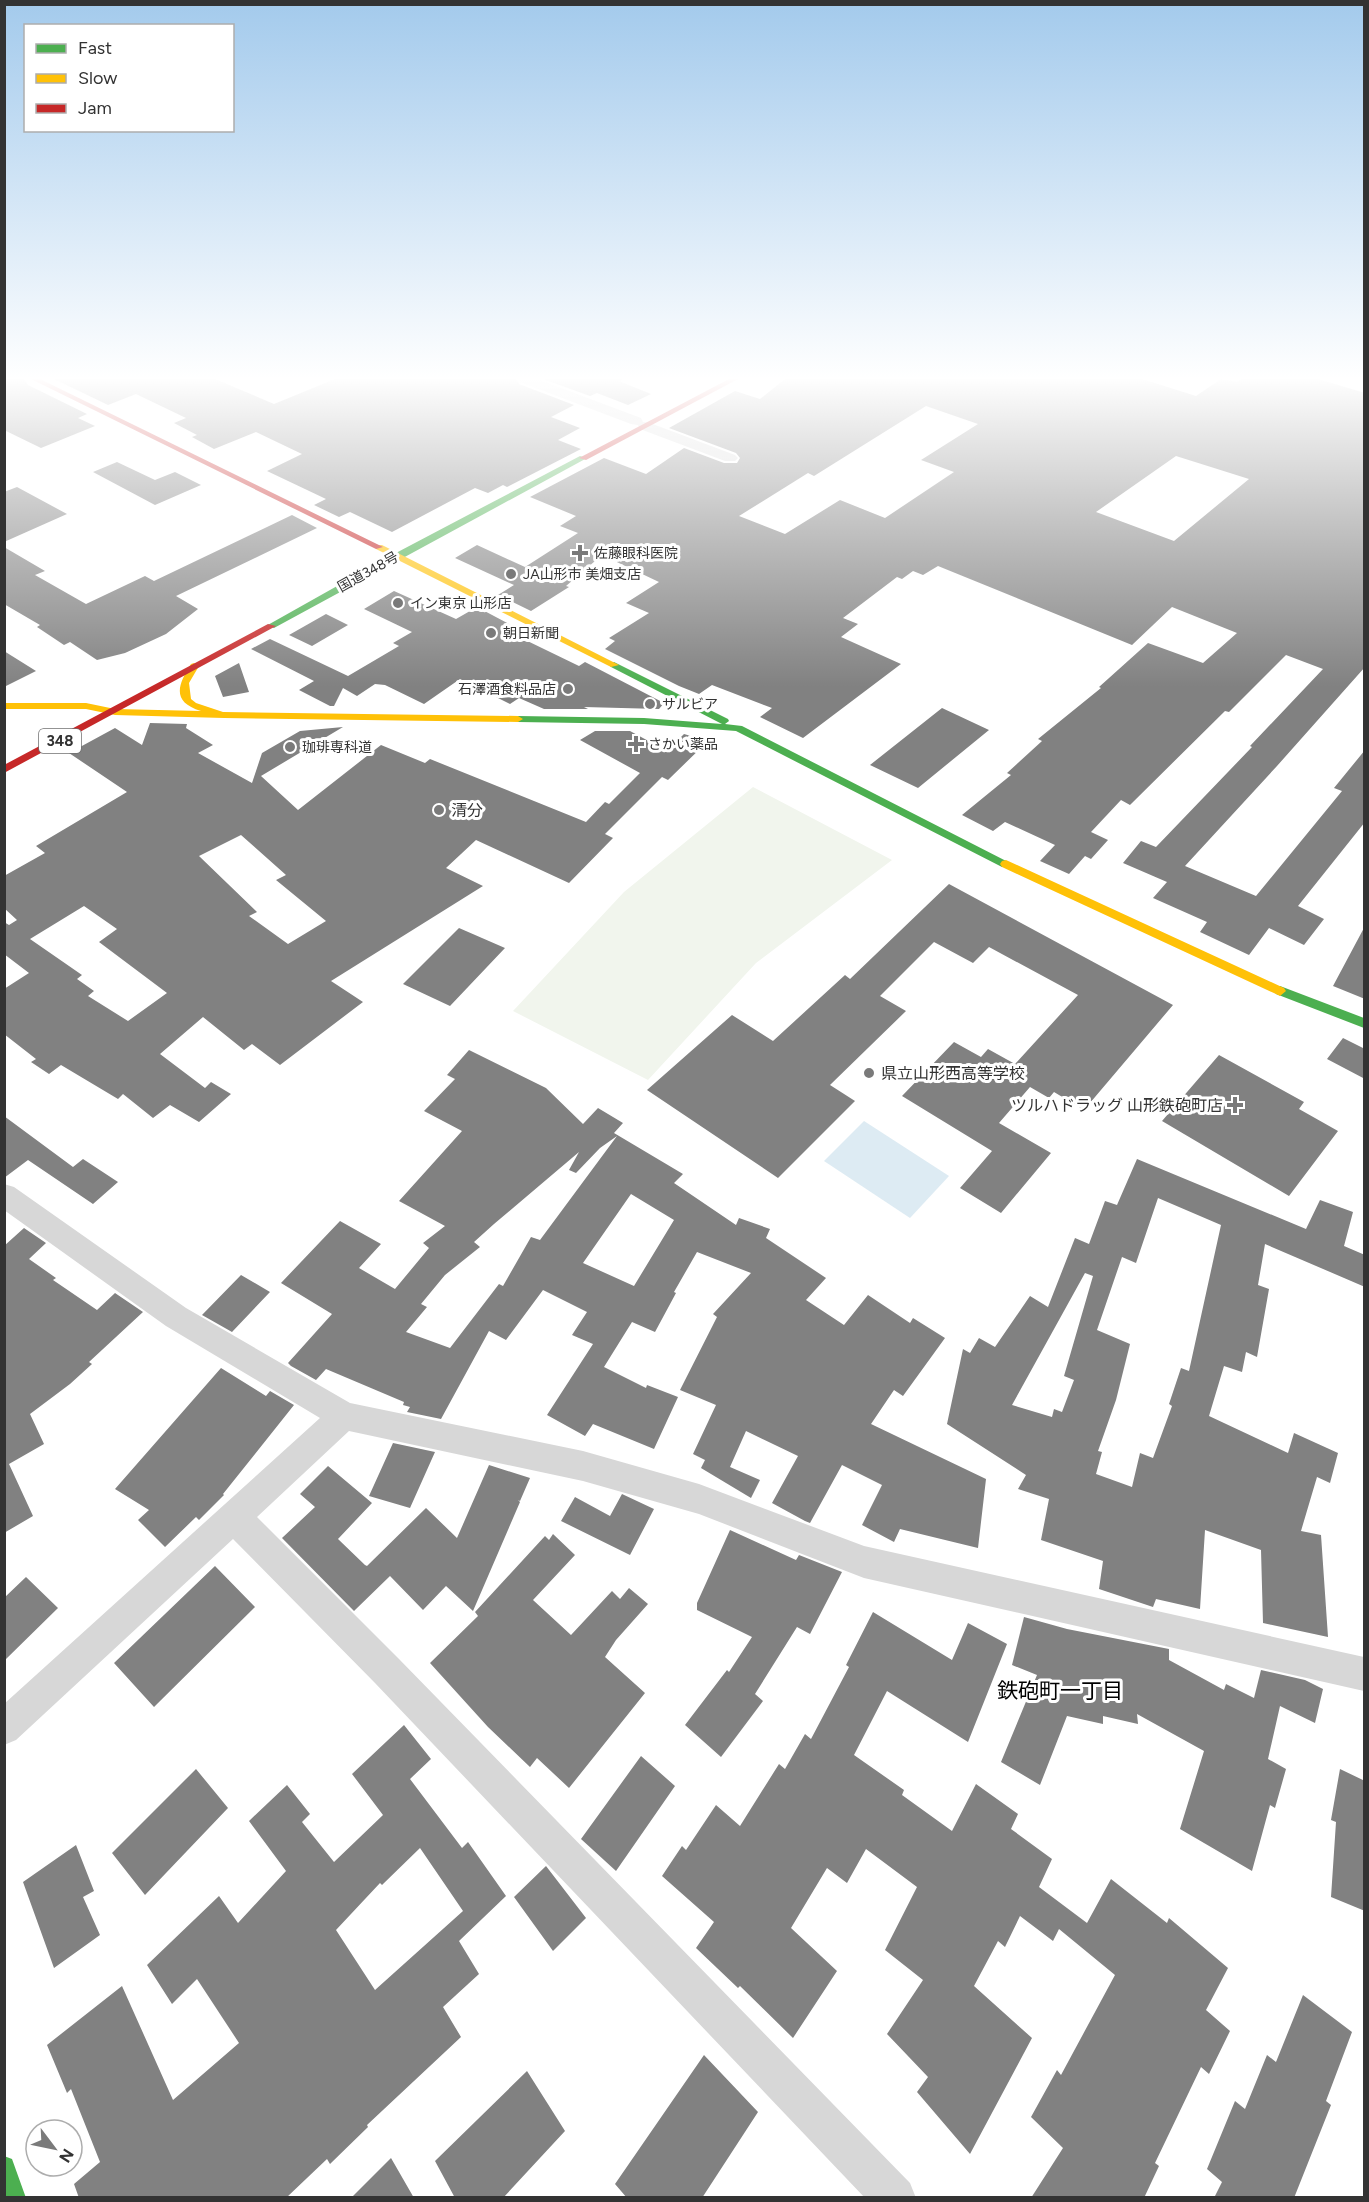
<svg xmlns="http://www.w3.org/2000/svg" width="1369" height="2202" font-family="Figtree,'Noto Sans JP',sans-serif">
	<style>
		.green { fill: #f1f5ed }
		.water { fill: #ddebf3 }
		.building { fill: #818181; fill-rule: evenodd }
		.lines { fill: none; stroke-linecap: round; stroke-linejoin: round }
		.street { fill: #d7d7d7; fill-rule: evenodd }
		.fast { fill: #4caf50; fill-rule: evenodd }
		.slow { fill: #ffc107; fill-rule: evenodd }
		.jam { fill: #c62828; fill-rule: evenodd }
		.poi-dot { fill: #7a7a7a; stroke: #fff; stroke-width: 2 }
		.labels { text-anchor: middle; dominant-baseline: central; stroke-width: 6; stroke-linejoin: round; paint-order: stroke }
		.far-poi-label { font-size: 14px; fill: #333; stroke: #fff; text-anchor: start }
		.far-street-label { font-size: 14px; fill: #333; stroke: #fff }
		.shield { fill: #fff; stroke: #707070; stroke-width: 1.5 }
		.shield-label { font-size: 15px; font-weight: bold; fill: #333 }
		.poi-label { font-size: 16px; fill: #333; stroke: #fff; text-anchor: start }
		.near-neighbourhood-label { font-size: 21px; fill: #000; stroke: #fff }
	</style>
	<rect width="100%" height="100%" fill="#fff"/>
	<path class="green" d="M753 787 892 860 756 963 648 1080 513 1011 624 892Z"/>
	<path class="water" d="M864 1121 949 1176 910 1218 824 1161Z"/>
	<path class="building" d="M4 379H24L28 385 87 414 78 418 95 426 41 448 4 430Z
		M54 379H215L274 404 335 379H516L519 384 574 405 551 417 580 428 558 440 581 449 507 487 503 485 488 493 475 488 392 532 350 512 339 517 314 505 326 499 267 471 302 454 256 432 214 449 192 437 197 435 174 423 186 418 136 394 108 405Z
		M543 379H624L619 381 651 394 628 405 597 393 590 396Z
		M785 379H1142L1196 396 1221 379 1237 382 1242 379H1318L1365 393V667L1277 766 1185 866 1256 896 1342 791 1334 788 1365 750V822L1298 906 1324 919 1304 945 1269 928 1249 955 1200 932 1207 922 1153 898 1167 882 1123 863 1141 841 1156 847 1252 747 1250 746 1323 669 1286 655 1229 712 1225 711 1130 805 1121 800 1091 832 1108 840 1091 859 1085 856 1069 874 1040 861 1055 845 1005 822 993 831 962 815 1011 775 1007 773 1042 741 1038 739 1101 688 1099 687 1148 643 1203 663 1237 633 1172 607 1132 645 938 566 923 575 913 571 902 579 897 577 843 618 858 624 841 637 901 664 803 738 760 717 772 708 712 685 699 694 679 686 605 649 615 641 609 638 649 613 626 603 659 582 602 555 566 586 569 587 531 611 498 595 514 585 455 558 477 545 525 567 578 533 560 526 576 516 530 497 604 458 646 474 684 448 724 463H737L740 458 736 453 669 428 735 391 760 399ZM926 406 978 424 921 460 954 472 885 518 840 500 785 534 739 516 808 473 814 476ZM1176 456 1249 479 1174 541 1096 512Z
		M117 462 155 480 175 472 201 485 155 505 93 472Z
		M17 487 67 514 4 542V492Z
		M292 515 317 528 176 596 198 609 166 634 125 653 97 660 70 642 64 645 37 627 40 625 4 604V547L45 571 35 575 86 604 145 576 154 581Z
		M394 591 456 619 477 607 511 625 508 626 518 631 513 634 579 666 585 662 664 703 659 709 584 707 588 709H544L519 698 510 704 460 679 424 704 385 685 375 684 357 696 343 688 334 706H330L299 690 314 681 251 649 270 639 348 676 399 646 393 643 412 632 364 609Z
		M326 614 348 625 312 646 289 635Z
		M4 651 36 671 4 687Z
		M239 663 249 692 223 697 215 676Z
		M942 708 989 730 918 788 870 765Z
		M150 723 187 724 186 728 213 745 198 753 252 783 262 753 300 731 343 727 261 776 298 810 381 745 425 763 430 759 586 822 605 802 609 804 640 773 580 740 595 731H630L667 751 684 734 708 741 668 780 662 777 605 834 613 838 569 883 476 840 446 868 483 886 331 981 363 1002 280 1065 252 1044 244 1050 203 1017 160 1054 205 1088 211 1082 231 1094 199 1122 170 1105 153 1118 123 1094 118 1099 61 1065 49 1074 31 1062 36 1059 4 1034V989L29 973 4 954V922L9 925 17 920 4 908V876L45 853 36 846 127 792 69 753 115 728 142 745ZM241 835 286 875 276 880 326 921 288 944 249 916 257 912 199 856ZM84 906 117 929 99 942 167 993 128 1021 88 996 94 991 77 979 82 975 30 939Z
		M949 884 1173 1005 1084 1110 1054 1092 1049 1098 1030 1087 999 1123 1051 1153 1001 1213 960 1188 992 1151 902 1096 954 1042 981 1057 988 1049 1015 1064 1078 995 989 947 973 963 934 942 880 996 906 1011 830 1085 855 1101 778 1178 647 1090 732 1015 773 1041 845 975 850 979Z
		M1365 926V999L1333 986Z
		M459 928 505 948 450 1006 403 984Z
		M1343 1038 1365 1049V1079L1327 1059Z
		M469 1050 546 1088 583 1124 598 1108 623 1123 614 1133 683 1174 674 1183 736 1225 739 1218 770 1229 766 1238 826 1278 806 1300 844 1325 868 1295 910 1323 913 1318 945 1338 903 1396 894 1390 871 1424 986 1479 978 1548 900 1529 894 1542 862 1525 882 1485 842 1465 810 1523 805 1521 772 1503 798 1456 746 1431 730 1467 760 1480 751 1498 701 1468 705 1460 693 1454 716 1405 680 1390 717 1317 713 1314 751 1273 697 1252 674 1292 676 1293 655 1332 632 1322 604 1367 646 1388 647 1385 678 1397 654 1449 593 1424 585 1436 547 1415 593 1344 572 1335 587 1312 543 1290 506 1340 489 1331 441 1419 407 1412 410 1407 403 1405 404 1402 326 1369 316 1380 291 1366 288 1363 332 1314 281 1283 340 1221 381 1244 359 1268 395 1289 429 1248 423 1243 445 1226 399 1201 462 1131 424 1111 455 1079 447 1075ZM617 1136 540 1240 531 1237 503 1286 499 1284 450 1348 406 1332 427 1307 421 1304 445 1275 480 1247 474 1242 494 1224 579 1152 569 1170 576 1173 600 1148ZM631 1194 674 1220 634 1286 583 1263Z
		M1219 1055 1304 1102 1299 1109 1338 1131 1289 1196 1162 1121Z
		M4 1116 73 1167 83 1159 118 1182 93 1204 28 1160 4 1178Z
		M1137 1159 1306 1229 1320 1200 1353 1212 1344 1246 1365 1255V1287L1265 1244 1258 1285 1269 1289 1257 1357 1246 1352 1242 1372 1224 1366 1209 1416 1288 1453 1294 1433 1338 1453 1330 1483 1317 1477 1301 1531 1321 1535 1328 1637 1263 1623 1261 1550 1205 1530 1200 1609 1156 1599 1153 1607 1099 1589 1103 1561 1041 1540 1049 1499 1018 1489 1026 1475 947 1424 963 1349 970 1353 979 1338 995 1347 1030 1296 1048 1307 1075 1238 1089 1244 1105 1201 1117 1205ZM1158 1198 1221 1225 1189 1371 1181 1368 1169 1404 1172 1406 1153 1458 1140 1453 1132 1487 1096 1474 1102 1452 1098 1451 1116 1400 1130 1344 1097 1330 1122 1257 1136 1263ZM1085 1273 1093 1276 1064 1376 1074 1380 1062 1412 1054 1409 1052 1417 1012 1405Z
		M24 1228 46 1243 29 1259 56 1278 53 1280 97 1310 115 1293 143 1312 89 1362 92 1364 70 1384 30 1414 44 1444 9 1464 33 1516 4 1533V1246Z
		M241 1275 270 1292 232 1332 202 1315Z
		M221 1368 266 1396 270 1391 294 1405 223 1494 224 1495 199 1520 196 1517 165 1547 138 1520 149 1510 115 1489Z
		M393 1443 435 1452 410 1508 369 1496Z
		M489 1465 530 1478 520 1501 518 1500 520 1502 473 1611 446 1586 423 1610 390 1576 354 1611 282 1538 315 1507 300 1494 328 1466 372 1503 338 1539 365 1565 367 1566 426 1508 457 1538Z
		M622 1494 654 1509 630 1555 561 1521 575 1497 610 1516Z
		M730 1530 796 1560 799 1555 842 1572 810 1634 797 1627 755 1694 763 1701 721 1757 685 1725 727 1670 729 1672 752 1637 697 1610V1603Z
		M553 1534 575 1555 533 1600 571 1635 612 1591 620 1599 629 1588 648 1604 616 1640 605 1657 645 1693 569 1788 537 1758 530 1767 488 1727 430 1663 478 1616 475 1612 545 1536 549 1540Z
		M215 1566 255 1607 154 1707 114 1663Z
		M26 1577 58 1608 4 1661V1598Z
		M873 1612 952 1660 968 1623 1007 1644 968 1742 887 1691 854 1755 904 1790 902 1795 952 1831 976 1784 1018 1814 1011 1829 1052 1859 1039 1887 1087 1923 1111 1879 1167 1923 1169 1918 1228 1968 1206 2010 1230 2031 1209 2074 1201 2067 1155 2163 1159 2166 1144 2198H1031L1063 2148 1031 2117 1057 2070 1061 2075 1115 1975 1059 1929 1053 1941 1020 1916 1005 1947 998 1941 974 1986 1032 2038 970 2154 917 2092 928 2077 887 2034 923 1980 885 1950 917 1887 866 1849 847 1883 827 1868 791 1928 837 1971 793 2038 740 1986 738 1988 696 1948 714 1922 662 1876 682 1846 686 1850 716 1805 740 1826 779 1764 785 1769 805 1734 811 1739 849 1667 846 1665Z
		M1024 1617 1067 1629 1169 1649V1660L1224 1690 1226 1684 1254 1698 1261 1670 1305 1680 1323 1689 1315 1723 1280 1706 1268 1759 1286 1769 1275 1808 1270 1805 1252 1871 1180 1829 1204 1751 1137 1714 1138 1724 1103 1716V1724L1067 1716 1040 1785 1001 1762 1037 1675 1012 1665Z
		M404 1725 431 1759 410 1779 462 1848 468 1842 506 1896 459 1941 479 1974 443 2007 461 2037 367 2125 368 2127 330 2164 327 2159 286 2198H79L74 2184 100 2162 71 2089 67 2093 47 2045 122 1986 173 2100 239 2043 197 1979 172 2004 147 1965 219 1896 238 1923 286 1871 249 1821 287 1785 310 1814 302 1822 334 1862 383 1815 352 1774ZM420 1848 463 1911 375 1990 336 1930 380 1883 382 1885Z
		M641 1756 675 1786 616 1871 581 1839Z
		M196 1769 228 1808 145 1895 112 1853Z
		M1340 1769 1365 1781V1911L1331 1897 1336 1822 1331 1820Z
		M76 1845 94 1891 83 1897 100 1935 54 1968 23 1882Z
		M546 1866 586 1918 553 1951 514 1897Z
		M1303 1995 1352 2032 1326 2101 1331 2105 1294 2198H1214L1222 2182 1207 2169 1235 2101 1245 2109 1267 2055 1276 2062Z
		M704 2055 758 2112 702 2198H627L615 2184Z
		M527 2071 565 2131 503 2198H455L435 2161Z
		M391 2158 414 2198H351Z"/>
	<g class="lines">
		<path class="street" d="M518 379H537L641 418 643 422 650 423 735 455 738 458 735 461H725L640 429 638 425 631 424 520 382Z
			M4 1184 14 1187 186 1308 350 1403 583 1451 699 1484 864 1546 1364 1657V1691L864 1578 699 1514 583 1481 349 1431 257 1517 399 1659 910 2183 916 2198H865L375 1683 233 1539 16 1740 4 1745V1704L320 1418 166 1326 4 1210Z"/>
		<path class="fast" d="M580 456 587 458 274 628 266 626 394 554Z
			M614 662 728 719 729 721 725 724 742 726 1012 864 1010 867H1002L736 731 644 724 518 722 513 719 518 716 644 718 722 724 611 667 609 665Z
			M1280 986 1364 1018V1028L1276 994 1274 991Z
			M4 2156 12 2159 26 2198H4Z"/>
		<path class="slow" d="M376 545H382L619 665 611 667 376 549Z
			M194 663 199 666 189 683 191 699 196 703 223 712 518 716 523 719 518 722 224 718 115 715 86 709H4V703H86L115 709 201 711C172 702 177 686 191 664Z
			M1006 860 1284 988 1286 991 1280 996 1276 994 1002 867 1000 864 1002 861Z"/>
		<path class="jam" d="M31 379H40L383 547 376 549Z
			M729 379H738L586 460 579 458Z
			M268 624 276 626 4 773V765Z"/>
	</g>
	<linearGradient id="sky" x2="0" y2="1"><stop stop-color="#a3caec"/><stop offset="0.55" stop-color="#fff"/><stop offset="1" stop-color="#fff" stop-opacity="0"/></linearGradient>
	<rect width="1369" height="687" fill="url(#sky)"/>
	<g class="poi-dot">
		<path d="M577 544h6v6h6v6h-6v6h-6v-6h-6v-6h6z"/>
		<circle cx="511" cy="574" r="6"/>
		<circle cx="398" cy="603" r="6"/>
		<circle cx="491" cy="633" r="6"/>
		<circle cx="568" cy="689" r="6"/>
		<circle cx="650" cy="704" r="6"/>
		<path d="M633 735h6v6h6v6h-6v6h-6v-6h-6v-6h6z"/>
		<circle cx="290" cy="747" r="6"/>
		<circle cx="439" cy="810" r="6"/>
		<circle cx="869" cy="1073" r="6"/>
		<path d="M1232 1096h6v6h6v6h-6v6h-6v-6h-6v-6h6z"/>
	</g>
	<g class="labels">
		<g class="far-poi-label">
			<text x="594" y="553">佐藤眼科医院</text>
			<text x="523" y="574">JA山形市 美畑支店</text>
			<text x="410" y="603">イン東京 山形店</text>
			<text x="503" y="633">朝日新聞</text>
			<text x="556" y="689" text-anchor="end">石澤酒食料品店</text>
			<text x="662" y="704">サルビア</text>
			<text x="648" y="744">さかい薬品</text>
			<text x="302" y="747">珈琲専科道</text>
		</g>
		<g class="far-street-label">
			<text transform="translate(368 572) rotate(-29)">国道348号</text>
		</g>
		<rect class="shield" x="39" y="729" width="42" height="24" rx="4.5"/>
		<g class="shield-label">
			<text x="60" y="741">348</text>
		</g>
		<g class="poi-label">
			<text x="451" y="810">清分</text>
			<text x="881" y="1073">県立山形西高等学校</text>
			<text x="1223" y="1105" text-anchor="end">ツルハドラッグ 山形鉄砲町店</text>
		</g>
		<g class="near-neighbourhood-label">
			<text x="1060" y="1690">鉄砲町一丁目</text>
		</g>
	</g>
	<rect width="1369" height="2202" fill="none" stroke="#333333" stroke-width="12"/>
	<rect x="24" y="24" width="210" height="108" fill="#ffffff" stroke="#adadad" stroke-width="1.5"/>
	<rect x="36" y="44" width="30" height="9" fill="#4caf50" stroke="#adadad" stroke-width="1.5"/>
	<text x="78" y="54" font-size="18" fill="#333333">Fast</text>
	<rect x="36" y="74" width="30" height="9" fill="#ffc107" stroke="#adadad" stroke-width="1.5"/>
	<text x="78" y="84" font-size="18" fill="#333333">Slow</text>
	<rect x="36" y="104" width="30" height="9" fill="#c62828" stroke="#adadad" stroke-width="1.5"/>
	<text x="78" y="114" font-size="18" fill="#333333">Jam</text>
	<g transform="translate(54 2148) rotate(122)"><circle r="28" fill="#ffffff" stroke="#adadad" stroke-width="1.5"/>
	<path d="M0-4.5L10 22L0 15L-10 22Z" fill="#7a7a7a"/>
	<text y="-9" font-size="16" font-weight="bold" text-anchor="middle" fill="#333333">N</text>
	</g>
</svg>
